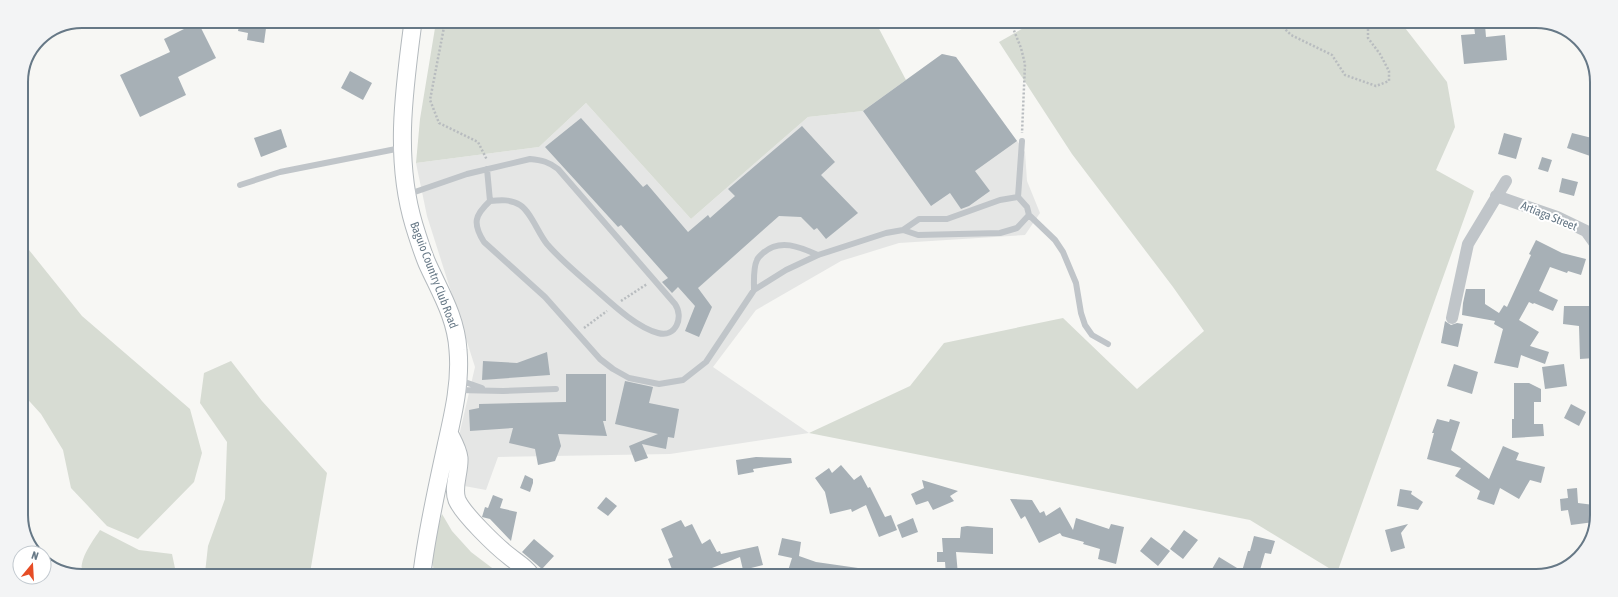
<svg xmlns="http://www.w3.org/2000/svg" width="1618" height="597" font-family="'Asap Condensed',sans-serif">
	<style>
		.built { fill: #e5e6e5 }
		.green { fill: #d7dcd3 }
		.building { fill: #a7b0b6 }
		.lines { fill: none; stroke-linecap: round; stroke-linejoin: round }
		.secondary-casing { stroke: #b3b9bd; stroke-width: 19 }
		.path { stroke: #b8bcbf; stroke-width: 2.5; stroke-dasharray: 2 2; stroke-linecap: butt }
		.lane { stroke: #c0c5c9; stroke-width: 6 }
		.street { stroke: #c0c5c9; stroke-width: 12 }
		.secondary { stroke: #fff; stroke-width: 17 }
		.labels { text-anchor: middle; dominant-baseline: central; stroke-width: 4; stroke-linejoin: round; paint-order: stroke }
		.street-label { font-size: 12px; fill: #667886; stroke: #fff }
		.rim { fill: none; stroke: #667886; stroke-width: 2 }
	</style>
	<rect width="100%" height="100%" fill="#f7f7f4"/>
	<path class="built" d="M942 54 956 57 1025 152 1027 181 1040 213 1025 235 899 243 841 261 756 310 713 367 809 433 670 454 498 457 486 490 448 483 475 367 427 216 416 163 539 147 586 103 691 219 808 117 863 111Z"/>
	<path class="green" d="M436 22 876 23 906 80 863 111 808 117 691 219 586 103 539 147 416 163 420 119Z
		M1025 23 1402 24 1447 82 1455 127 1436 170 1474 191 1337 573 1250 520 809 433 910 386 944 343 1063 318 1137 389 1204 331 1173 287 1072 154 999 42 1027 26Z
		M21 240 82 316 190 409 202 453 194 482 138 539 107 526 71 488 63 450 41 414 21 392Z
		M231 361 262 401 327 473 310 573H205L208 546 225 499 227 442 200 403 204 373Z
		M442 514 452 531 471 552 500 574H434L431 548Z
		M100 530 139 550 172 554 176 573H82C79 558 93 541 100 530Z"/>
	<path class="building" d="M240 21H267L264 43 247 40 248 33 238 31Z
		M198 22 216 58 178 77 186 95 140 117 120 75 170 52 164 39Z
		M1485 25 1486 37 1505 35 1507 60 1464 64 1461 35 1475 34 1474 26Z
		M942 54 956 57 1017 141 975 171 990 191 969 206 961 209 950 193 931 206 863 111Z
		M350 71 372 83 363 100 341 88Z
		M581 118 643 187 647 184 688 232 708 215 710 218 735 196 728 189 802 126 835 162 821 175 858 213 826 239 817 228 814 230 801 217 779 216 698 288 712 307 699 337 685 331 695 306 678 287 672 293 662 282 668 278 621 225 618 227 545 147Z
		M281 129 287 147 261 157 254 138Z
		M1504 133 1522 138 1516 159 1498 154Z
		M1572 133 1596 139V158L1567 148Z
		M1542 157 1552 160 1548 172 1538 169Z
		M1562 178 1578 182 1574 196 1559 192Z
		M1536 240 1562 253 1586 259 1581 275 1568 271 1567 273 1550 267 1539 291 1558 300 1553 311 1534 303 1533 304 1529 302 1519 320 1539 332 1530 346 1549 352 1545 364 1521 355 1518 368 1494 363 1503 329 1494 324 1495 321 1462 315 1463 303 1466 289H1485V304L1499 313 1504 305 1507 307 1531 255 1529 254Z
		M1564 306H1595V358L1580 359 1579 326 1563 324Z
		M1445 321 1451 325 1457 323 1463 324 1458 347 1441 343Z
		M547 352 550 375 482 380 483 361 517 363Z
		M1454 364 1478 372 1472 394 1447 386Z
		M1564 364 1567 386 1545 389 1542 367Z
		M566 374H606V421H603L607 436 558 434 561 446 555 461 538 465 535 449 509 443 513 428 470 431 469 410 479 408V404L566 402Z
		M625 381 653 387 649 403 679 409 674 438 668 437 666 449 642 444 648 458 635 462 629 446 658 434 615 424Z
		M1514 383H1529L1541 389V402H1534V424H1543L1544 436 1512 438V419H1514Z
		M1571 404 1586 412 1579 426 1564 418Z
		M1437 419 1449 422 1450 419 1460 422 1451 450 1489 479 1503 446 1519 453 1516 460 1545 467 1541 483 1530 480 1519 499 1500 488 1494 505 1477 499 1480 491 1455 476 1461 468 1427 459 1434 433H1432Z
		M756 457 791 458 792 463 753 469 754 472 738 475 736 460Z
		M841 465 854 480 861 475 868 488 870 487 885 517 891 515 897 530 879 537 866 505 852 512 851 509 830 514 825 492 815 478 829 468 832 473Z
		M525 475 533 479V483L530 492 520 488Z
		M922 480 958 491 950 496 954 501 933 510 928 501 916 505 911 494 924 488Z
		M1577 488 1578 503 1594 505V522L1571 525 1568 510 1561 511 1560 499 1568 498 1567 489Z
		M1400 489 1412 491 1411 494 1423 502 1418 510 1397 506Z
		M493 495 503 499 500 508 517 512 511 541 490 519 482 517 485 507 488 508Z
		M606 497 617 506 608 516 597 508Z
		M1010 499 1032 500 1040 513 1044 511 1046 516 1060 507 1073 530 1076 518 1109 529 1111 524 1124 527 1116 564 1098 559 1100 549 1083 544 1084 542 1062 536 1060 533 1039 543 1025 516 1021 519Z
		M913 518 918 532 902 538 897 525Z
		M681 520 685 527 692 524 702 544 710 539 717 552 720 551 721 554 758 546 763 565 743 570 740 557 712 568 714 571 707 574H680L678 570 673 572 668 559 673 557 661 529Z
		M1408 524 1401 533 1405 548 1391 552 1385 530Z
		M967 526 993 528V554L956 552 958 575H946L945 562H937V552H943L942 538H960L961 527Z
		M1184 530 1198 540 1183 559 1170 549Z
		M1254 536 1275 541 1271 554 1265 553 1260 570 1262 575H1222L1212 569 1219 557 1242 571 1248 551H1250Z
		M1151 537 1170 551 1158 566 1140 551Z
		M782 538 801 542 799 556 816 562 858 568 857 574H787L792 558 778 555Z
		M534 539 554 556 542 569 522 552Z"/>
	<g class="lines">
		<g class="secondary-casing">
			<path id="secondary" d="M413 22C404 90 394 159 414 225 418 238 422 251 427 263 440 292 456 317 458 350 461 382 453 415 446 446 437 488 427 531 422 573
				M449 433C453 441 458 449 459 458 460 472 452 487 457 500 463 514 496 546 509 556 516 562 524 566 530 574"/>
		</g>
		<path class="path" d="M445 22 430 100 439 123 478 142 487 160
			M1011 23 1021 48 1025 64 1022 133
			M1280 24 1291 35 1332 55 1345 75 1376 86 1389 81V71L1380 54 1368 38V24
			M621 301 647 284
			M584 328 607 311"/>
		<path class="lane" d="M487 169 490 201
			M240 185 280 172 401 148
			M409 194 467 174 530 159C542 160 549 162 558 169L675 304C684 317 676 338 658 333 634 327 606 298 587 282 573 270 559 258 547 244 538 233 531 212 520 205 511 199 500 200 490 201 475 215 472 223 484 242L545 297 600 359 613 369 629 378 659 384 683 380 706 362 754 290 786 270 818 255 886 233 903 230 919 219H947L1000 200 1018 197 1027 207 1029 215 1055 240 1063 252 1076 283 1081 313 1085 325 1092 335 1108 344
			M1018 197 1022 141
			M903 230 918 235 1000 233 1017 228 1029 215
			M754 290C754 281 753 268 757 260 758 257 761 255 763 253 780 238 800 247 818 255
			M459 380 482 388
			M458 390 503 391 556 389"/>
		<path class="street" d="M1496 196 1557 217 1586 231 1596 245
			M1452 318 1468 244 1506 181"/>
		<use href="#secondary" class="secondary"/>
	</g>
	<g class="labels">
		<g class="street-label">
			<text transform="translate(1549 216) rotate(22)">Artiaga Street</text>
			<text transform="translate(434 275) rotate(69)">Baguio Country Club Road</text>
		</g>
	</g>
	<path d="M0 0H1618V597H0ZM82 28H1536A54 54 0 0 1 1590 82V515A54 54 0 0 1 1536 569H82A54 54 0 0 1 28 515V82A54 54 0 0 1 82 28Z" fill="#f3f4f5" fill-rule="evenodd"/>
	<path class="rim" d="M82 28H1536A54 54 0 0 1 1590 82V515A54 54 0 0 1 1536 569H82A54 54 0 0 1 28 515V82A54 54 0 0 1 82 28Z"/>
	<g transform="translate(32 565) rotate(18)"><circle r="19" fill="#ffffff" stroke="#c2c9cf"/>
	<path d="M0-3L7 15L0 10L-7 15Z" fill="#e64d26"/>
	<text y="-6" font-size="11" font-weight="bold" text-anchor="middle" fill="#667886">N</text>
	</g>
</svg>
